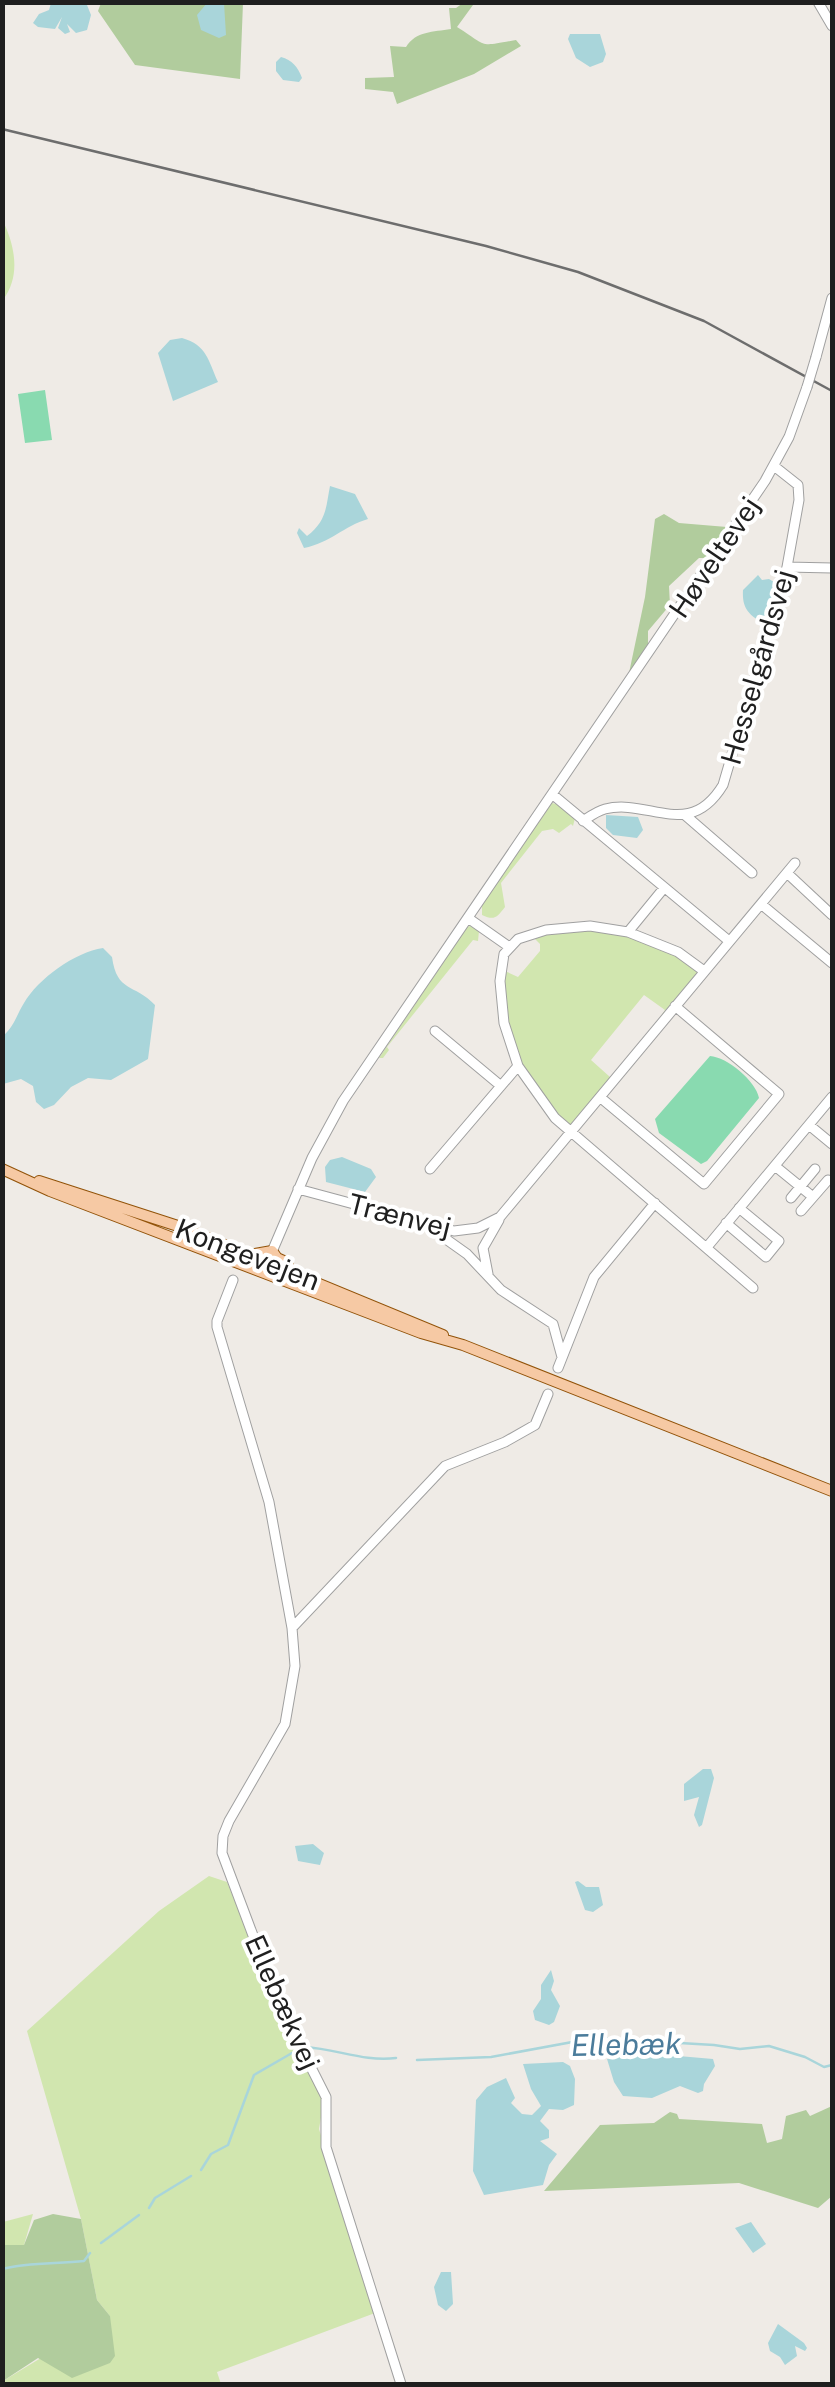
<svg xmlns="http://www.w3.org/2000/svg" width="835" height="2387" font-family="'Public Sans',sans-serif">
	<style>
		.grass { fill: #d1e6af }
		.forest { fill: #b1cc9d }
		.pitch { fill: #89dab0 }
		.water { fill: #a9d5da }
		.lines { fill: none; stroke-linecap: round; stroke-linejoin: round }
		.stream { stroke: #a9d5da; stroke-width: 2.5 }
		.minor-casing { stroke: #a0a0a0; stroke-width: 11 }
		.major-casing { stroke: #925309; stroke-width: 12 }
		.minor { stroke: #fff; stroke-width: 9 }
		.major { stroke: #f6c9a4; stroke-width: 10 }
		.tram { stroke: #6d6d6d; stroke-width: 2.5 }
		.minor-bridge-casing { stroke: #a0a0a0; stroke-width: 11; stroke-linecap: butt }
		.minor-bridge { stroke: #fff; stroke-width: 9 }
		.labels { text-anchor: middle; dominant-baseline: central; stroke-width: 8; stroke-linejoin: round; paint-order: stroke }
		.street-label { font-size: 28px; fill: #1f1f1f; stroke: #fff }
		.water-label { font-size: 30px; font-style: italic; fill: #4b7c9b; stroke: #fff }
	</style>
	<rect width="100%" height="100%" fill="#efebe6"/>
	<path class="grass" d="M3 221C15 246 21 276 3 300Z
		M552 803 559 805 575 818 573 826 571 824 559 833 553 829 542 831 501 883 505 907C497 917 495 921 482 915V904Z
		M470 926 479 931 478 941 473 940 387 1047 389 1050 383 1058H379L467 927Z
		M586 929C624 933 673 944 699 974L648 1035 665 1010 644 995 591 1060 610 1077 622 1064 571 1127C522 1084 502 1036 505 971L518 977 540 951V944L532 936Z
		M209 1876 227 1882 283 2021 317 2082 323 2106 319 2129 375 2313 217 2372 221 2384H3V2381L110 2316 97 2300 81 2219 27 2031 159 1911Z
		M33 2214 24 2245H3V2222Z"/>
	<path class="forest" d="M101 3H243L240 79 135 65 98 11Z
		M463 3H472L473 5 457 27C489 47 477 47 516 40L521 46 474 74 397 104 393 92 365 89V78L394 77 390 46 406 47C416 31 433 32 451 29L449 8H456Z
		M664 514 679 523 727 527 706 558H699L669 586 670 605 648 631V646L629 673 645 597 655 519Z
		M832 2106V2196L818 2208 739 2183 544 2191 600 2125 654 2123 670 2112 677 2114 679 2119 762 2124 767 2143 782 2139 786 2116 806 2110 810 2116Z
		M53 2214 81 2219 97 2300 110 2316 115 2356 110 2363 72 2378 38 2358 3 2381V2245H24L34 2220Z"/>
	<path class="pitch" d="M45 390 52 440 25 443 18 394Z
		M710 1056C727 1057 756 1081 759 1098L707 1161 701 1164 659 1133 655 1119Z"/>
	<path class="water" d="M51 3 87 5 91 15 87 30 76 33 67 24 70 32 65 34 58 28 62 17 55 29 38 27 33 23 39 14 49 10Z
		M207 3H224L226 35 219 38 201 30 197 15Z
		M570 34H600L606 54 603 62 590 67 576 58 568 39Z
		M281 57C292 60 298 67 302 78L299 82 283 80 276 71V62Z
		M182 338C207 345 208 360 218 382L173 401 158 353 170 340Z
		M330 486 355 494 368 519C344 526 330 543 304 548L297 533 299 528 307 536C327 521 326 506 330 486Z
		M758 575 762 580 769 579 777 584 763 623C748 614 742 608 743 590Z
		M606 815 638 817 643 830 637 838 613 835 606 828Z
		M103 948 112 957C117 993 134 983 155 1005L148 1059 111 1080 88 1078 71 1087 54 1105 44 1109 36 1102 33 1086 21 1079 3 1084V1036C15 1025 16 1016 24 1003 38 979 75 952 103 948Z
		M342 1157 371 1169 376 1177 365 1192 326 1182 325 1167 330 1160Z
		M703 1769H711L714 1778 702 1825 699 1827 694 1815 699 1797 684 1801V1784Z
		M313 1844 324 1853 320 1865 298 1861 295 1846Z
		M578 1881 586 1887H599L603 1905 593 1912 585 1910 575 1882Z
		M551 1970 554 1981 551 1990 560 2006 554 2022 549 2025 535 2020 533 2011 541 1999V1985Z
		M626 2055H667L713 2059 715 2066 704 2084 703 2091 698 2093 680 2086 652 2098 623 2096 614 2082 607 2059Z
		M563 2062 570 2066 575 2079 574 2105 563 2110 549 2109 540 2121 549 2130V2138L540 2141 557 2154 549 2165 543 2185 484 2195 473 2171 476 2100 487 2087 506 2078 515 2098 511 2103 522 2114 532 2115 541 2106 531 2089 523 2064Z
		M751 2222 766 2244 753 2253 735 2228Z
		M441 2272H451L453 2304 446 2311 438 2305 434 2287Z
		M778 2324 804 2343 807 2348 805 2351 795 2346 797 2356 785 2365 780 2357 770 2351 768 2343Z"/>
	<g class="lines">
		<path class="stream" d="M305 2047C337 2049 364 2062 396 2058
			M417 2060 491 2057 594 2038 714 2045 740 2049 769 2046 805 2057 824 2067 832 2065
			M201 2170 211 2154 228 2145 254 2075 292 2053
			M149 2208 155 2198 191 2176
			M101 2243 139 2215
			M2 2269C29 2262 56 2264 84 2261L90 2253"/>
		<g class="minor-casing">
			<path id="minor" d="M818 2 832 26
				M816 357 832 298
				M787 567 832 568
				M552 794 729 941
				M685 815 752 873
				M583 821C589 817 597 811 605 809 649 798 689 841 723 785L787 567 799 500 798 485 774 466
				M787 873 832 915
				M761 904 832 963
				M468 918 508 946
				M628 932 664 888
				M704 971 678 952 628 932 590 926 546 930 518 939 504 954 500 981 504 1023 518 1066 555 1118 753 1288
				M435 1031 501 1086
				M601 1098 704 1184 779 1094 675 1006
				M809 1125 832 1144
				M775 1166 813 1197
				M430 1169 518 1066
				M298 1189 454 1231 478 1228 500 1217 795 863
				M791 1198 815 1169
				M801 1211 828 1180
				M726 1223 766 1257 779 1241 739 1208
				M429 1227 467 1254 501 1290 553 1324 562 1357
				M707 1247 832 1097
				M271 1254 312 1158 343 1101 765 481 789 437 807 387
				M488 1274 483 1248 499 1220
				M233 1280 217 1321V1327L269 1502 292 1628
				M558 1368 594 1277 655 1203
				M401 2384 326 2147V2097L278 2002 222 1853 223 1836 229 1821 285 1724 295 1666 292 1628 445 1466 505 1442 535 1425 548 1394"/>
		</g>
		<g class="major-casing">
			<path id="major" d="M2 1169 50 1191 421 1333 463 1345 832 1491
				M39 1181 181 1227 443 1335
				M255 1254 272 1251 277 1258 288 1263"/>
		</g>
		<use href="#minor" class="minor"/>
		<use href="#major" class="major"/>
		<path class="tram" d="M2 129 486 246 578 272 704 321 832 391"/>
		<g class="minor-bridge-casing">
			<path id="minor-bridge" d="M807 387 816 357"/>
		</g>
		<use href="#minor-bridge" class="minor-bridge"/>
	</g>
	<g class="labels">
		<g class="street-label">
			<text transform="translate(714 557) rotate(-56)">Høveltevej</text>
			<text transform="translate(757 667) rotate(-74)">Hesselgårdsvej</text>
			<text transform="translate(400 1215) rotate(14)">Trænvej</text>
			<text transform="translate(248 1254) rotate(21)">Kongevejen</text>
			<text transform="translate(283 2002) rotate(66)">Ellebækvej</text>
		</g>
		<g class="water-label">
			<text transform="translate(626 2044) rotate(-1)">Ellebæk</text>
		</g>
	</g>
	<rect width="835" height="2387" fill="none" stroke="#1f1f1f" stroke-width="10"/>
</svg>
